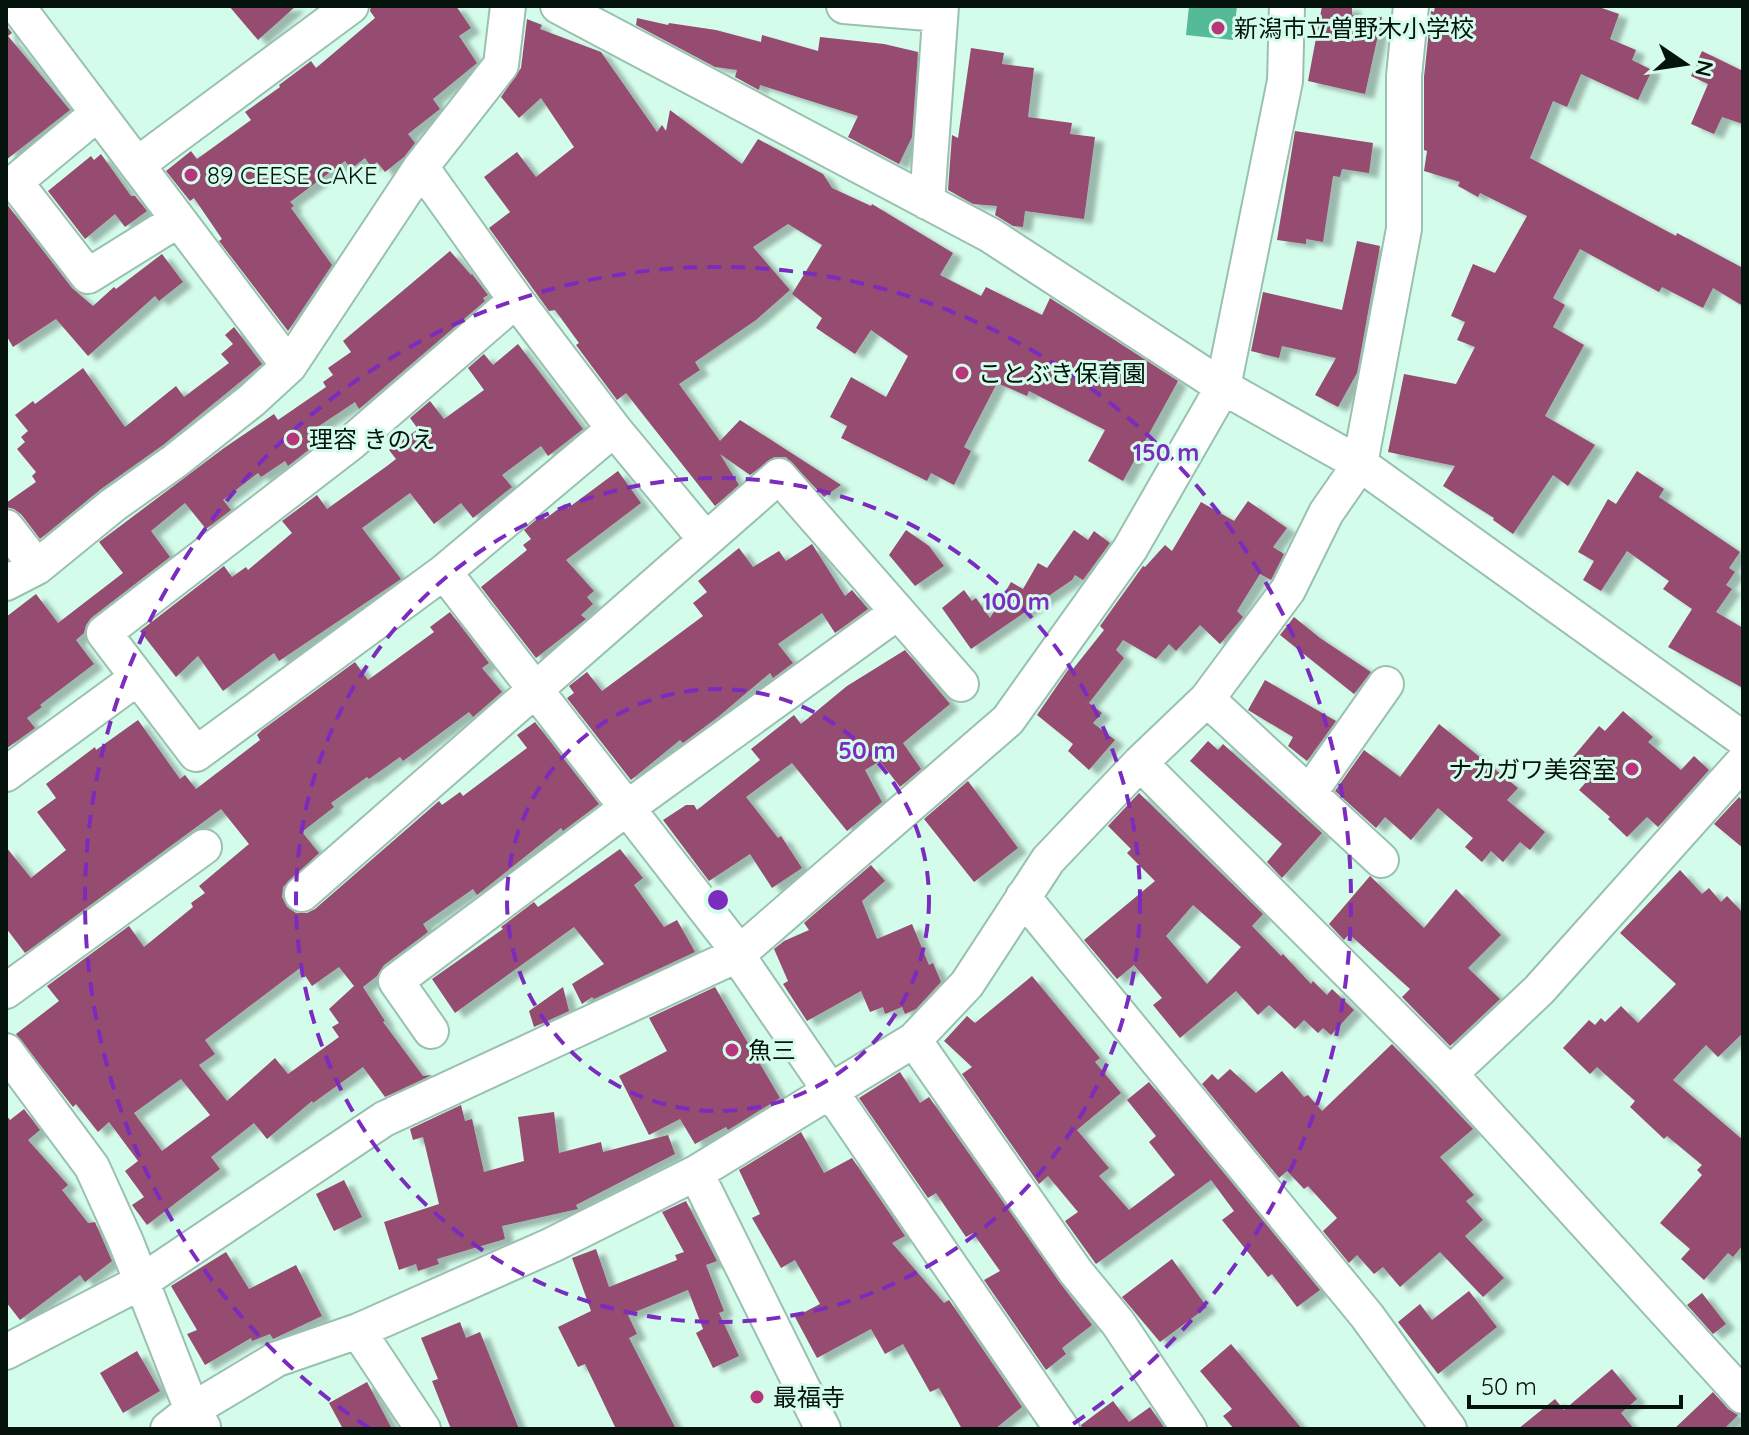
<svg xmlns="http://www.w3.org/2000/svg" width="1749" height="1435" font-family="Quicksand,'Noto Sans JP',sans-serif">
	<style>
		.water { fill: #55ba97 }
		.building { fill: #964b6f; fill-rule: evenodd; filter: url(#shadow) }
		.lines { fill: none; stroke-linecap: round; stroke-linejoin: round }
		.minor-casing { stroke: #9ac1b0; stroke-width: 38 }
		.minor { stroke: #fff; stroke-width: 34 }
		.ring { fill: none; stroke: #7b2cbf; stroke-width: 4; stroke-dasharray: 14 10 }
		.poi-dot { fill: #b8357c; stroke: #d4fceb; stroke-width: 3 }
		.labels { text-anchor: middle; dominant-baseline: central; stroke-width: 6; stroke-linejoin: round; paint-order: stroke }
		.poi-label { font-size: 24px; fill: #05130d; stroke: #d4fceb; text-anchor: start }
		.centre { fill: #7b2cbf; stroke: #d4fceb; stroke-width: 4 }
		.ring-label { font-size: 24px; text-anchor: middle; font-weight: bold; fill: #7b2cbf; stroke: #d4fceb; stroke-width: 6; stroke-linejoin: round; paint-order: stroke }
	</style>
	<defs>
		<filter id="shadow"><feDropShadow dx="9" dy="5" stdDeviation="2" flood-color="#0004"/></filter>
	</defs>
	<rect width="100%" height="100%" fill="#d4fceb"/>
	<path class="water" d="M1189 6H1237L1233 40 1186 35Z"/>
	<path class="building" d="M229 6H296L258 40Z
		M371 6H456L471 28 459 36 477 63 433 99 440 109 408 134 415 143 404 157 385 172 377 162 371 167 365 158 351 169 345 161 290 202 294 206 291 208 332 265 288 331 219 241 222 239 194 198 190 201 166 171 191 151 197 159 251 120 245 112 280 87 279 85 311 61 316 68 375 18 370 11Z
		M1322 6H1352V15L1382 17 1365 94 1308 81Z
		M1435 6H1596L1619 14 1610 39 1636 50 1632 60 1652 70 1638 100 1581 74 1567 107 1553 101 1530 158 1676 236 1677 233 1743 268V306L1713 288 1703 308 1662 287 1659 292 1580 249 1553 298 1565 305 1553 327 1584 345 1545 416 1595 445 1568 486 1553 475 1513 534 1493 520 1494 518 1443 486 1455 466 1388 452 1404 374 1456 384 1475 347 1457 340 1465 322 1451 316 1473 264 1495 273 1527 216 1480 193 1478 197 1458 186 1460 182 1424 171 1427 151 1424 150V77L1431 11 1434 12Z
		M637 18 668 25 669 23 716 30 761 42 762 35 818 51 820 37 884 44 918 52 912 137 899 164 848 137 858 116 760 85 759 90 735 77 737 70 715 67 636 25Z
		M527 19 542 25 540 29 601 52 657 132 662 125 666 131 670 110 742 164 758 139 823 174 832 188 871 206 872 204 953 253 940 275 981 296 986 287 1042 315 1050 298 1178 381 1123 481 1088 461 1105 430 1029 391 1027 396 997 383 964 447 971 451 954 485 931 473 927 481 841 438 847 426 830 417 851 377 886 397 908 356 871 330 855 354 816 328 822 318 792 294 822 245 788 224 753 247 790 290 756 320 695 362 700 370 679 384 720 441 740 420 841 485 824 497 786 457H774L750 475 720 454 739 485 715 506 626 393 617 400 576 345 579 343 555 310 549 311 489 228 510 212 484 177 517 152 536 177 574 147 541 98 519 118 501 97 521 68Z
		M6 25 12 33 8 36 70 110 6 160Z
		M971 48 1004 53 1002 64 1034 68 1028 117 1072 123 1070 134 1095 137 1084 219 1025 211 1023 227 1013 226 995 215 997 206 973 204 948 190 952 135 958 138Z
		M1702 51 1743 71V124L1722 117 1714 134 1691 124 1708 84 1691 76Z
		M1295 131 1373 143 1369 173 1342 169 1340 177 1333 176 1323 242 1306 239V244L1277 240Z
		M101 154 131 196H135L147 211 125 227 115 214 85 239 48 191 91 156 94 160Z
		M6 203 72 288 93 306 114 287 116 289 162 254 183 282 159 301 155 296 88 356 56 319 13 347 6 335Z
		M1357 241 1380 246 1357 373 1338 407 1315 395 1336 358 1282 346 1279 358 1251 351 1263 292 1342 310Z
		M450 251 471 275 472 274 488 295 483 298 485 301 359 409 355 402 313 430 320 441 288 466 285 461 261 477 258 473 223 500 231 510 206 529 185 503 151 531 170 557 91 618 86 625 84 633 76 640 94 664 40 705 42 707 27 718 35 728 6 749V617L36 594 58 623 123 573 99 542 224 448 274 414 278 420 326 387 323 382 333 375 328 368 351 352 343 341Z
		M234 327 262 364 163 445 101 489 40 539 21 514 14 509 6 507V503L36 482 32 476 36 472 17 449 25 442 21 437 28 431 15 415 33 401 35 404 83 368 125 427 176 386 184 397 229 363 221 354 233 344 225 335Z
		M518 344 583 429 548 456 541 446 502 475 512 487 473 518 461 503 434 524 410 493 362 528 401 579 279 661 274 653 223 691 198 656 176 677 140 631 224 566 232 577 246 567 248 570 292 533 282 521 317 495 327 509 387 466 396 459 389 450 418 429 410 418 430 401 444 419 484 390 468 368 484 354 493 365Z
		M618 471 641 503 566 560 594 591 587 597 593 604 581 615 586 619 536 658 481 587 527 550 523 545 531 539 524 530 542 515 545 519 565 504 568 508Z
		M1637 471 1664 489 1659 497 1740 552 1729 568 1735 572 1726 585 1732 589 1716 612 1743 628V688L1668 647 1692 609 1663 589 1669 581 1627 551 1601 591 1583 580 1594 561 1578 552 1608 499 1616 504Z
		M1248 501 1287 528 1273 547 1284 554 1271 580 1260 574 1237 611 1243 617 1220 644 1200 625 1176 651 1169 644 1156 659 1123 640 1116 650 1124 658 1089 703 1102 713 1093 723 1115 740 1089 770 1068 751 1073 744 1037 715 1070 667 1073 669 1104 630 1100 626 1143 566 1145 567 1165 545 1172 551 1201 502 1234 521Z
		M906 530 929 546 944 566 915 586 889 555Z
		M1074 530 1088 540 1094 531 1110 543 1083 580 1075 575 1072 580 971 649 942 608 964 590 972 601 976 598 990 618 1011 582 1023 589 1038 563 1047 568Z
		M812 544 845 596 852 590 868 609 835 633 822 613 778 644 793 663 773 678 770 673 718 717 683 743 680 740 631 780 567 698 574 693 569 686 587 672 602 691 703 616 693 603 707 592 698 581 739 548 753 567 779 551 786 561Z
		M450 612 489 663 482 668 502 692 473 717 469 712 403 761 400 757 369 779 367 777 331 803 334 807 302 832 319 853 283 887 282 897 287 907 296 913H307L315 909 439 801 442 805 460 792 463 796 527 748 517 735 535 722 599 804 563 831 561 828 477 895 473 889 423 924 428 932 384 965 377 976 363 987 385 1021 383 1022 423 1076 432 1075 385 1097 363 1067 313 1103 312 1101 267 1139 254 1123 211 1157 220 1169 147 1225 132 1205 144 1197 125 1171 138 1161 109 1122 98 1132 76 1104 73 1107 16 1034 59 1001 47 986 129 926 144 947 193 907 191 903 205 893 199 886 249 844 221 809 25 953 6 928V847L31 878 66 850 37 812 56 798 46 784 95 747 96 750 138 720 180 779 185 775 196 789 260 740 257 735 262 730 355 662 368 680 434 632 430 627ZM339 967 354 986 329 1009 339 1023 332 1027 339 1037 288 1074 275 1058 227 1101 199 1065 215 1054 205 1040 300 968 312 986ZM181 1079 210 1115 162 1151 134 1113Z
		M1294 617 1320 638 1371 672 1354 694 1280 635Z
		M905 650 950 704 903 743 921 769 900 787 880 761 865 770 882 802 847 831 792 763 746 797 778 838 781 836 802 868 772 888 750 854 709 881 663 820 686 805H694L697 810 760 760 751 749 794 715 801 724 847 686Z
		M1265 680 1336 721 1307 761 1288 746 1293 737 1248 710Z
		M1623 711 1653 737 1648 742 1681 770 1694 756 1709 770 1658 827 1647 817 1627 837 1608 819 1610 817 1579 790 1588 780 1568 763 1599 726 1605 731Z
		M1439 724 1518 788 1507 800 1545 832 1530 850 1520 842 1503 862 1491 851 1482 862 1465 847 1473 838 1438 808 1411 840 1385 817 1376 828 1335 791 1364 750 1400 777Z
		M1208 741 1218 750 1223 744 1322 833 1282 878 1267 862 1282 844 1190 761Z
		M968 781 1018 848 974 882 924 819Z
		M1139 793 1263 914 1252 926 1281 956 1283 954 1311 984 1313 981 1327 995 1332 989 1354 1010 1331 1035 1323 1028 1318 1033 1304 1020 1295 1029 1269 1005 1258 1015 1236 991 1180 1038 1153 1005 1162 998 1134 965 1117 979 1084 940 1155 881 1127 853 1131 849 1108 826ZM1193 905 1241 947 1207 984 1166 936Z
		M1739 797 1743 801V848L1714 824Z
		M620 849 643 878 634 885 664 927 677 920 695 952 594 999 592 997 582 1004 572 984 604 964 574 927 455 1013 432 979 503 929 501 927 534 902 538 907Z
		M871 865 885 881 862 901 877 939 912 924 929 965 933 963 941 982 916 1009 905 1014 902 1007 885 1014 883 1007 870 1012 861 991 807 1021 783 984 788 981 774 949 784 941 809 930 804 923Z
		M1680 870 1702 894 1709 888 1721 902 1727 896 1743 913V1033L1718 1057 1706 1045 1673 1080 1743 1140V1245L1733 1257 1728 1253 1704 1280 1681 1259 1690 1249 1660 1223 1702 1175 1697 1170 1702 1165 1667 1136 1664 1139 1630 1107 1635 1101 1597 1067 1590 1074 1563 1048 1589 1020 1595 1025 1601 1018 1605 1022 1621 1006 1638 1023 1676 984 1620 933Z
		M1370 876 1424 928 1456 889 1501 935 1468 968 1500 999 1450 1046 1402 997 1410 989 1349 934 1344 940 1329 924Z
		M1032 976 1100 1058 1095 1062 1121 1093 1077 1130 1109 1168 1099 1176 1129 1210 1175 1175 1149 1142 1156 1136 1127 1100 1149 1082 1320 1290 1297 1307 1272 1274 1268 1277 1222 1220 1234 1211 1211 1180 1096 1264 1065 1221 1078 1212 1048 1176 1039 1184 962 1074 972 1067 944 1041 967 1016 975 1023Z
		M563 987 569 1011 534 1027 529 1011Z
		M715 987 780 1098 728 1130 726 1127 695 1144 680 1119 649 1135 619 1076 667 1051 649 1018Z
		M1392 1044 1473 1129 1440 1157 1474 1195 1466 1201 1483 1220 1465 1236 1504 1278 1483 1297 1440 1252 1400 1287 1383 1267 1374 1274 1357 1255 1349 1263 1323 1231 1337 1218 1308 1186 1304 1189 1287 1171 1279 1178 1202 1084 1212 1074 1218 1080 1230 1069 1256 1093 1282 1071 1304 1097 1308 1095 1322 1111Z
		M900 1072 920 1103 929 1097 1060 1283 1092 1325 1062 1348 1066 1354 1046 1370 984 1280 1000 1271 973 1233 966 1237 936 1193 928 1198 859 1098Z
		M461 1105 465 1121 472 1119 484 1172 524 1161 518 1117 554 1112 559 1153 601 1142 603 1152 668 1135 675 1154 576 1205 578 1209 502 1226 505 1239 437 1259 439 1264 418 1271 416 1264 399 1270 384 1222 439 1204 423 1137 413 1140 410 1129Z
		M24 1109 40 1130 28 1140 68 1185 62 1190 88 1223 95 1222 112 1261 85 1282 80 1275 20 1320 6 1302V1115L10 1120Z
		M801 1132 824 1173 852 1158 905 1236 892 1243 944 1303 949 1300 1016 1398 1022 1407 995 1429H962L939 1388 930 1392 903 1344 885 1354 871 1329 817 1358 795 1317 820 1304 795 1260 781 1268 752 1218 760 1214 739 1170Z
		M344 1180 362 1217 334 1231 316 1194Z
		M686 1201 717 1261 706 1265 724 1311 719 1313 739 1356 713 1368 696 1333 703 1329 688 1290 628 1315 637 1334 629 1338 676 1429H616L585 1364 578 1367 558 1327 591 1311 572 1258 596 1249 609 1287 677 1260 675 1255 684 1252 662 1212Z
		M226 1252 249 1289 296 1265 322 1316 273 1339 270 1334 252 1341 251 1338 205 1365 187 1334 197 1330 171 1286Z
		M1172 1259 1207 1307 1160 1342 1122 1297Z
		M1469 1291 1497 1327 1438 1374 1398 1322 1420 1304 1432 1320Z
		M1702 1293 1726 1324 1713 1334 1687 1305Z
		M460 1322 466 1338 480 1332 519 1429H451L432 1381 438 1379 421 1338Z
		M1231 1344 1302 1429H1234L1223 1416 1232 1409 1200 1371Z
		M137 1351 160 1391 123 1413 100 1373Z
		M1612 1369 1637 1399 1621 1413 1634 1429H1518L1555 1399 1564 1410Z
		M367 1382 392 1429H343L329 1403Z
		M1713 1392 1728 1409 1738 1415 1724 1429H1674Z
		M1113 1401 1129 1422 1150 1407 1165 1429H1082L1081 1425Z"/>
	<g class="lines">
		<g class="minor-casing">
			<path id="minor" d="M17 6 289 366
				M558 6 990 235 1223 387 1360 464 1743 739
				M844 6 940 14
				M98 113 15 182 88 276 178 220
				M138 164 351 6
				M421 167 516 300 614 429 444 572 196 754 104 633 352 442 516 300
				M927 202 941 6
				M614 429 706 540
				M6 527 37 567
				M444 572 728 938 737 955 1062 1429
				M6 583 37 567 113 505 175 461 252 400 289 366 421 167 501 65 508 6
				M1207 699 1381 860
				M1743 762 1539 990 1450 1074 1743 1396
				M1140 763 1450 1074
				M6 774 137 678
				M1310 792 1386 684
				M302 894 779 476 961 684
				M1023 897 1367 1316 1449 1429
				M6 991 204 847
				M431 1031 396 981 627 808 898 612
				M914 1040 1076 1272 1118 1323 1189 1429
				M6 1051 92 1167 126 1242 192 1410 203 1427
				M696 1173 823 1429
				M358 1331 423 1429
				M6 1352 141 1282 384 1119 737 955 1008 720 1130 549 1223 387 1285 81 1287 6
				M168 1429 192 1410 277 1359 358 1331 552 1245 696 1173 914 1040 967 984 1048 860 1140 763 1207 699 1288 590 1326 513 1360 464 1404 229V76L1411 6"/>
		</g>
		<use href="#minor" class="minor"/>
	</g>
	<g class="ring">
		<circle cx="718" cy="900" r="211"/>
		<circle cx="718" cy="900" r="422"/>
		<path d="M369 1428A633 633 0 1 1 1067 1428"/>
	</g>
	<g class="poi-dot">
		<circle cx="1218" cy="28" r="8"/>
		<circle cx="191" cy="175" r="8"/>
		<circle cx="962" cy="373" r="8"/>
		<circle cx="293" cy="439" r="8"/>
		<circle cx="1632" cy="769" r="8"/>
		<circle cx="732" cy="1050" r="8"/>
		<circle cx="757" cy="1397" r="8"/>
	</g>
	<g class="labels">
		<g class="poi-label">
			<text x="1234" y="28">新潟市立曽野木小学校</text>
			<text x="207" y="175">89 CEESE CAKE</text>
			<text x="978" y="373">ことぶき保育園</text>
			<text x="309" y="439">理容 きのえ</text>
			<text x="1616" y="769" text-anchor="end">ナカガワ美容室</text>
			<text x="748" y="1050">魚三</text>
			<text x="773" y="1397">最福寺</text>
		</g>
	</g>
	<circle cx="718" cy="900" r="12" class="centre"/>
	<g class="ring-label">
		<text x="1166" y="461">150 m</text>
		<text x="1016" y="610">100 m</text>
		<text x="867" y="759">50 m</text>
	</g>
	<rect width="1749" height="1435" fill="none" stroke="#05130d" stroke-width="16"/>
	<g transform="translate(1685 64) rotate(103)" stroke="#d4fceb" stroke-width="6" paint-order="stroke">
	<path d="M0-6L14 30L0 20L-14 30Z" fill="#05130d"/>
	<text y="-12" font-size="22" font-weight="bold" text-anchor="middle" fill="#05130d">N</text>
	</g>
	<path d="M1469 1395v12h212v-12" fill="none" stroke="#05130d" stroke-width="4"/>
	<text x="1481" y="1395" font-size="24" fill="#05130d" stroke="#d4fceb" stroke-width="6" paint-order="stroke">50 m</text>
</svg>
